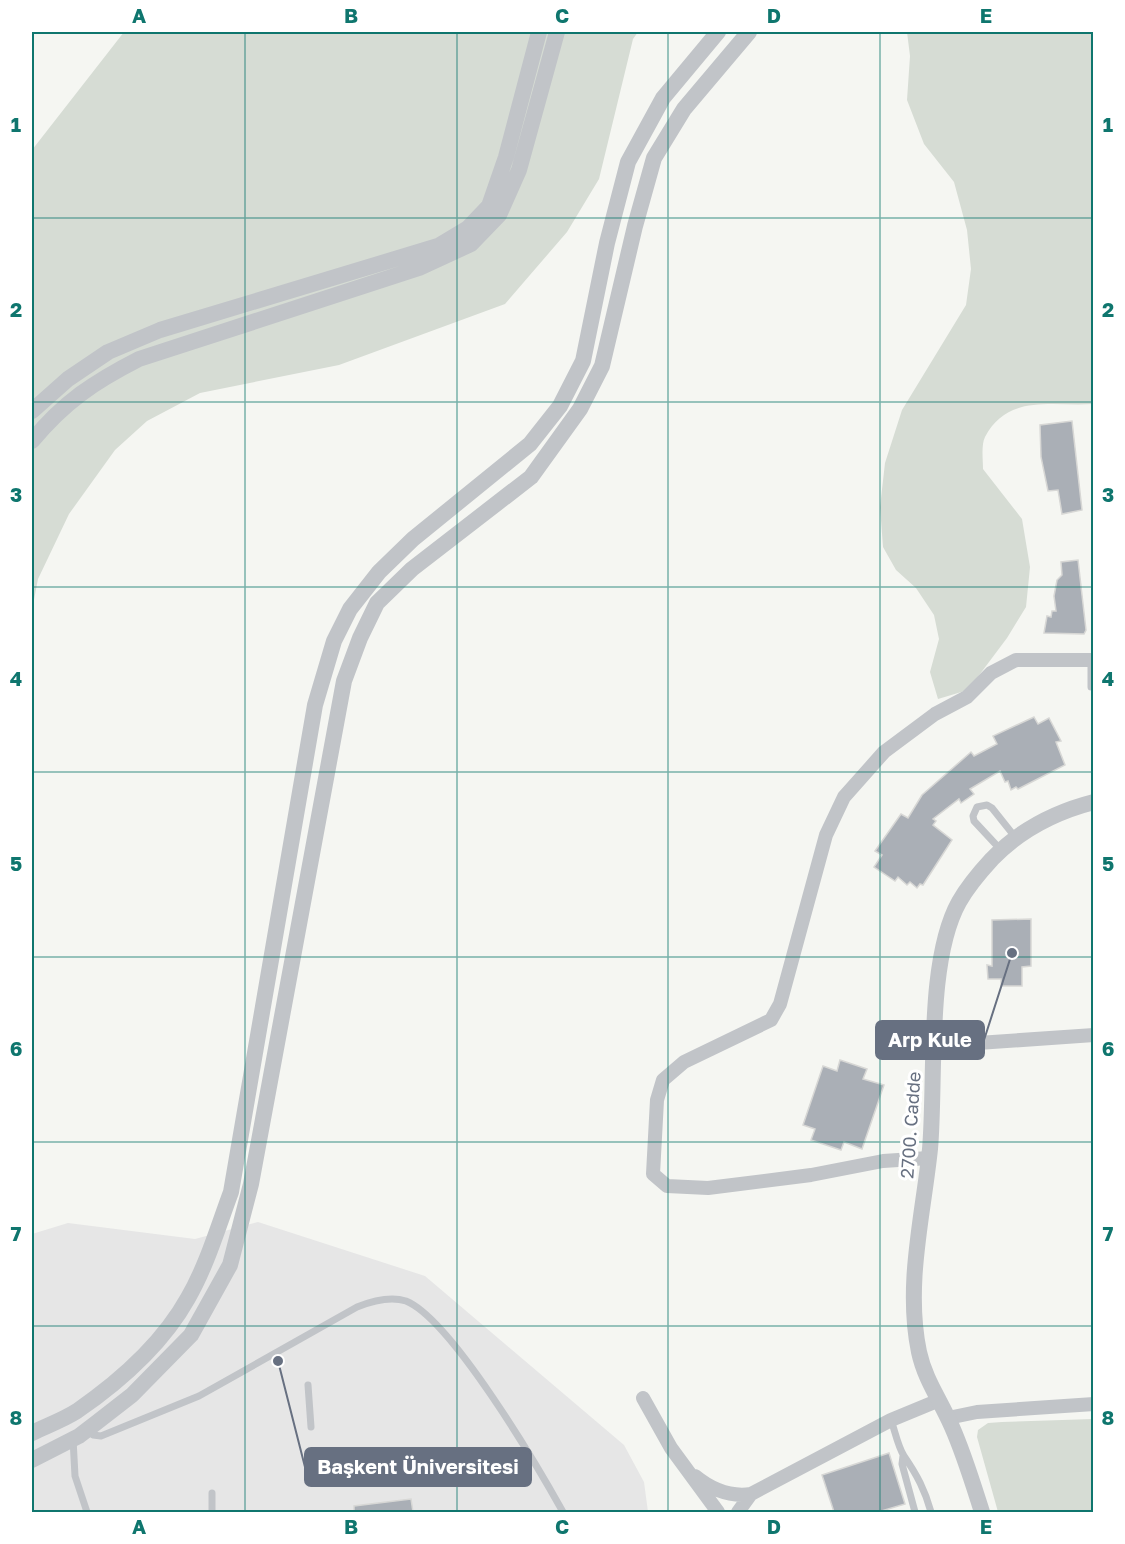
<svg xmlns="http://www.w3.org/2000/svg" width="1125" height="1544" font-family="'Golos Text',sans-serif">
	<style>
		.built { fill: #e6e6e6 }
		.green { fill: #d6dcd4 }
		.building { fill: #aaafb6; stroke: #d7d7d5; stroke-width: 1.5 }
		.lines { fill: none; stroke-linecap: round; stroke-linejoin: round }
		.service { stroke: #c1c4c8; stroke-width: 7 }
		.minor { stroke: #c1c4c8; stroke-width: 14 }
		.tertiary { stroke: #c1c4c8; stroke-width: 16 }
		.grid { fill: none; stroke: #0f766e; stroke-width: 1.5; stroke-opacity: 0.55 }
		.labels { text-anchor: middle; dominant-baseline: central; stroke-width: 6; stroke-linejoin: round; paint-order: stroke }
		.street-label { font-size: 18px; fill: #677081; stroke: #fff }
		.leader { fill: none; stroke: #677081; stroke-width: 2 }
		.callout-dot { fill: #677081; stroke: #fff; stroke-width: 2 }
		.callout { fill: #677081; stroke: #677081; stroke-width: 2 }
		.callout-label { font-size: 20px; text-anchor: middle; font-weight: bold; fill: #fff }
		.neatline { fill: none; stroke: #0f766e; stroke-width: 2 }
		.grid-label { font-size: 20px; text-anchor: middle; font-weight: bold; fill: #0f766e }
	</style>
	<rect width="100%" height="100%" fill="#f5f6f2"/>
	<path class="built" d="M258 1222 425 1276 624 1445 644 1482 648 1512H32V1234L68 1223 195 1239Z"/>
	<path class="green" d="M124 32H638L633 39 599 179 567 232 505 304 339 365 200 393 147 421 115 450 69 514 38 579 32 610V150Z
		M907 32H1093V404C1053 407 1008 393 985 437 981 445 983 460 983 469L1022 519 1030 567 1026 607 1007 638 968 690 938 699 930 672 939 639 934 615 916 588 896 570 883 547 880 507 885 463 902 410 966 305 971 269 967 230 954 182 924 144 907 100 910 56Z
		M1093 1419V1512H998L977 1437 978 1430 988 1423 1002 1422Z"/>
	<path class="building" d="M1072 421 1082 510 1062 514 1058 490 1048 491 1041 457 1040 425Z
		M1078 560 1086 630 1084 634 1044 633 1047 616 1051 617 1052 611H1056L1054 596 1057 580 1062 575 1061 562Z
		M1034 717 1038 724 1049 718 1061 741 1056 742 1065 765 1018 789 1016 787 1011 790 1008 781 1005 782 1000 771 970 789 974 794 961 803 959 799 933 819 936 821 933 825 952 840 923 885 920 884 917 888 910 882 907 885 898 877 895 881 874 867 882 855 875 851 901 814 908 818 922 795 971 752 974 756 997 744 993 736Z
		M1031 919V966L1022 967V986H1001V979H988L987 965 992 966V920Z
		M840 1060 867 1069 863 1079 884 1085 862 1149 844 1142 841 1150 811 1140 815 1129 803 1125 823 1066 837 1071Z
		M889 1453 905 1504 878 1512H834L822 1475Z
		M411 1499 413 1512H354V1506Z"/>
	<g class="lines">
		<path class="service" d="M1091 660V687
			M1001 850 974 821 973 816 977 807 987 805 992 808 1016 838
			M308 1385 311 1427
			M891 1420C895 1431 898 1447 904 1456 917 1475 925 1490 931 1512
			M88 1429 93 1435 101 1436 199 1396 357 1307C372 1301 390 1296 406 1301 451 1319 538 1467 563 1512
			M73 1439 75 1476 87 1512
			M903 1456 902 1464 915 1512
			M212 1512V1493"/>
		<path class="minor" d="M934 1046 1094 1035
			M929 1158 883 1161 811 1175 708 1188 667 1186 653 1174 657 1100 663 1080 684 1062 771 1020 780 1004 826 835 844 797 884 752 935 714 967 697 991 673 1016 660H1094
			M643 1398 671 1448 718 1512
			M948 1418 977 1412 1094 1404
			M695 1476C712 1490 730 1497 751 1494
			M738 1512 751 1494 891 1420 937 1401"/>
		<path class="tertiary" d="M32 411 68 379 108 352 160 330 438 246 468 228 489 206 506 157 539 32
			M32 441C64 402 94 382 139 359L419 268 471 244 499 215 519 170 557 32
			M32 1433C46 1426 63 1420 77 1411 119 1382 163 1343 188 1298 207 1265 218 1227 231 1192L315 705 334 641 350 609 379 572 413 539 530 444 560 406 583 361 607 243 628 162 663 98 718 32
			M32 1460 79 1436 96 1423 132 1395 191 1335 230 1265 251 1184 344 681 360 638 377 603 412 569 531 477 580 409 602 366 635 226 654 158 684 109 749 32
			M982 1512C973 1484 964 1454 952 1427 941 1401 925 1380 919 1352 905 1285 923 1216 930 1149 936 1081 926 961 959 902 968 886 980 872 992 859 1020 830 1055 812 1094 802"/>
	</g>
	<path class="grid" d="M245 32V1512M457 32V1512M668 32V1512M880 32V1512M32 218H1094M32 402H1094M32 587H1094M32 772H1094M32 957H1094M32 1142H1094M32 1326H1094"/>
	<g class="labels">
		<g class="street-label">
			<text transform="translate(910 1125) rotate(-86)">2700. Cadde</text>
		</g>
	</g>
	<path class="leader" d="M1012 953L984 1040M278 1361L305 1467"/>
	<g class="callout-dot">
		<circle cx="1012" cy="953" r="6"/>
		<circle cx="278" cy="1361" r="6"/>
	</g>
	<g class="callout">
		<rect x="876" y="1021" width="108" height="38" rx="6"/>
		<rect x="305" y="1448" width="226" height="38" rx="6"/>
	</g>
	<g class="callout-label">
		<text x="930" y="1047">Arp Kule</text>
		<text x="418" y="1474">Başkent Üniversitesi</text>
	</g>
	<rect width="1125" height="1544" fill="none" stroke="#ffffff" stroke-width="66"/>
	<rect x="33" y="33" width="1059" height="1478" class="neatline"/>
	<g class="grid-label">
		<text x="139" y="23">A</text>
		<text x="351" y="23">B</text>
		<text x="562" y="23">C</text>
		<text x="774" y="23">D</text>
		<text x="986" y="23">E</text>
		<text x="16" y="132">1</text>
		<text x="1108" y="132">1</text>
		<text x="16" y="317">2</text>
		<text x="1108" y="317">2</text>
		<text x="16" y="502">3</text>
		<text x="1108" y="502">3</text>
		<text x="16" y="686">4</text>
		<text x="1108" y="686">4</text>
		<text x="16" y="871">5</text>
		<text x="1108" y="871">5</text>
		<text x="16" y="1056">6</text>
		<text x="1108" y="1056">6</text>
		<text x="16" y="1241">7</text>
		<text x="1108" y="1241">7</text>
		<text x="16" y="1425">8</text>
		<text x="1108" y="1425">8</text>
		<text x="139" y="1534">A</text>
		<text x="351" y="1534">B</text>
		<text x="562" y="1534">C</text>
		<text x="774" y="1534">D</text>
		<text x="986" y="1534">E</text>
	</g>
</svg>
